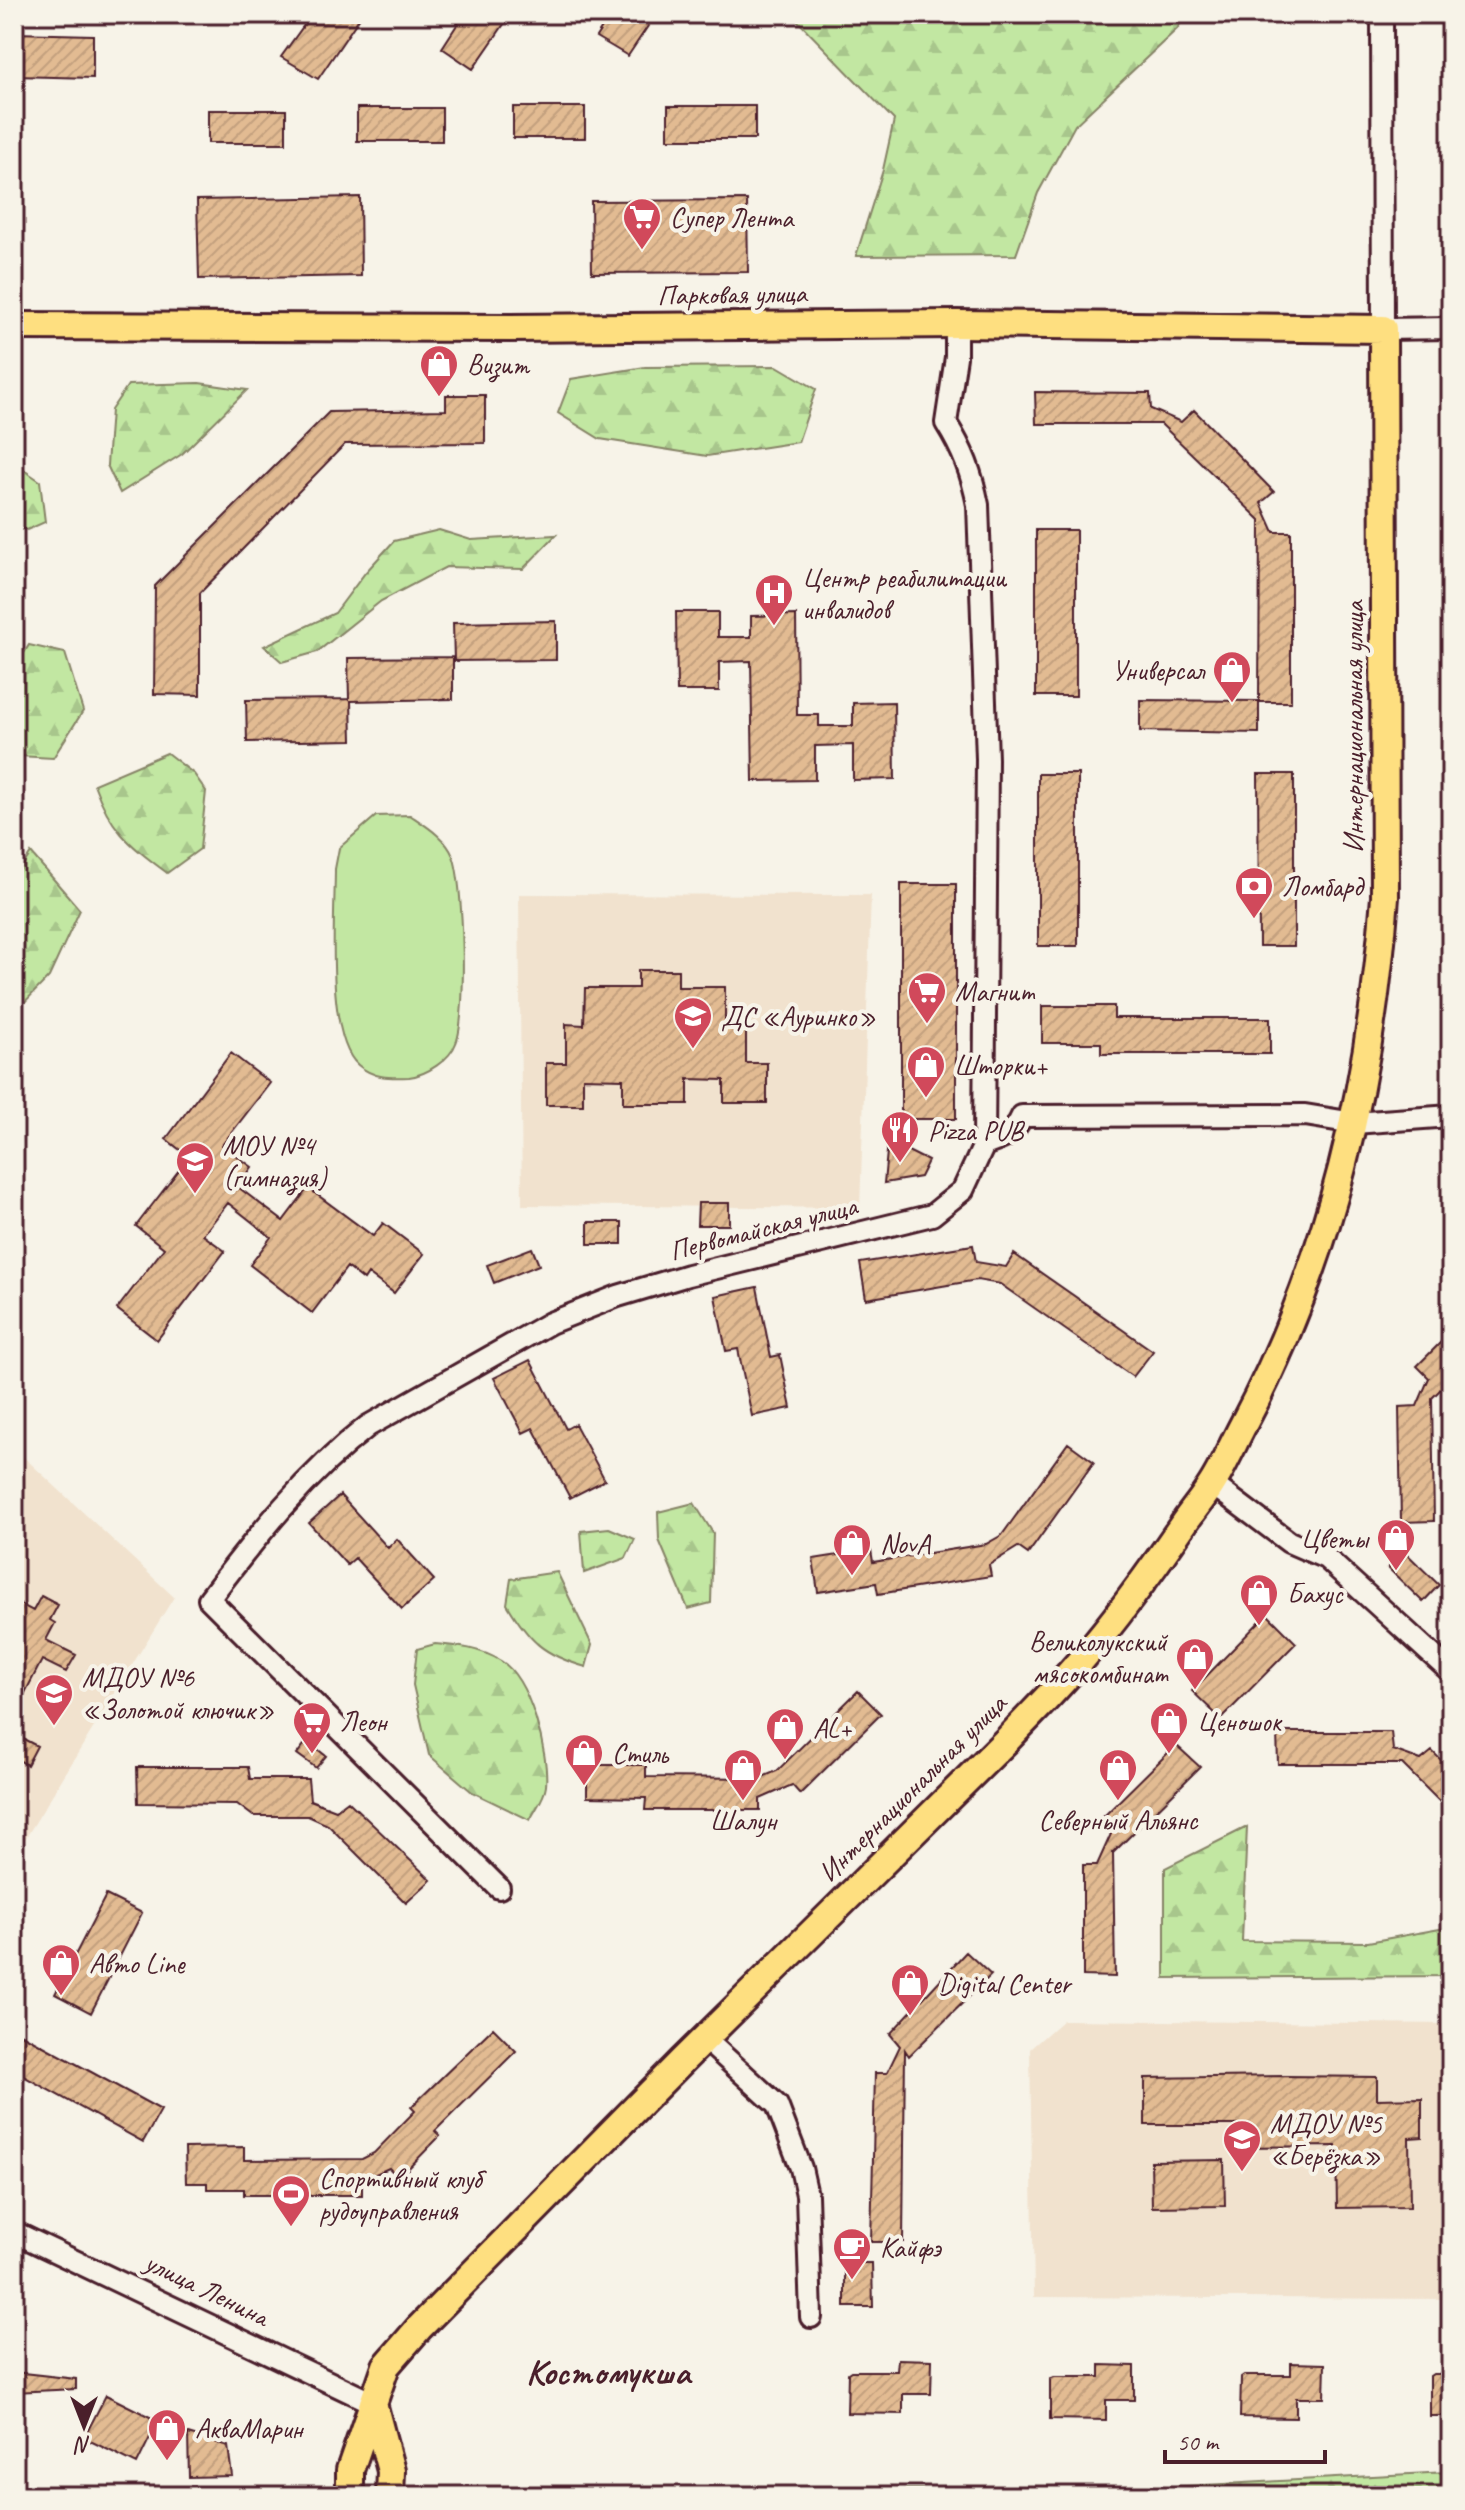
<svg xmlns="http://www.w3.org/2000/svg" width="1465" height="2510" font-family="Caveat,sans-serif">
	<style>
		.built { fill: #f1e2ce }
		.forest { fill: url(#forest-firs); stroke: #868366; stroke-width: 2 }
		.pitch { fill: #c2e7a2; stroke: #868366; stroke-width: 2 }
		.building { fill: url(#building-hatch); stroke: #4a1f2b; stroke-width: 2 }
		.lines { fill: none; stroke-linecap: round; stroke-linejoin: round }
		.minor-casing { stroke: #4a1f2b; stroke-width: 26 }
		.major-casing { stroke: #4a1f2b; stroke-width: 32 }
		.minor { stroke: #f7f3e8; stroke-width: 20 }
		.major { stroke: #fedf80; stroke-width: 26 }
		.labels { text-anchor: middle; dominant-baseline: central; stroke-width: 8; stroke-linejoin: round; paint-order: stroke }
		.poi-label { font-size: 28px; fill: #4a1f2b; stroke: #f7f3e8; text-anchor: start }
		.street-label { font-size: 28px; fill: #4a1f2b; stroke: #f7f3e8 }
		.district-label { font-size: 36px; font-weight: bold; fill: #4a1f2b; stroke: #f7f3e8 }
	</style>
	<defs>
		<pattern id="forest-firs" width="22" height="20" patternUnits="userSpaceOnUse" patternTransform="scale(2)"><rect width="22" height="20" fill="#c2e7a2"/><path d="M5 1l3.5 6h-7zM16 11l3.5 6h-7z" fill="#a8c68c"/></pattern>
		<pattern id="building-hatch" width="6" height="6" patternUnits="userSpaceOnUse" patternTransform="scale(2)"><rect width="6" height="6" fill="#e2bb92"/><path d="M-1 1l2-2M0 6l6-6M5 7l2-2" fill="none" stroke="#c3a07e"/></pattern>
	</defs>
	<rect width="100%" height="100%" fill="#f7f3e8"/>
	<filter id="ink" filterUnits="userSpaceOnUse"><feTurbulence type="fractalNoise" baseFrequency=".0125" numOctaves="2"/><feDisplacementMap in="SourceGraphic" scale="16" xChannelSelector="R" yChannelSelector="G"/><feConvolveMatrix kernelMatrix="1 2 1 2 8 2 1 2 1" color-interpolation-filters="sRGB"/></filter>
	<g filter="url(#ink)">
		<path class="built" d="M519 894 871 895 860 1208 522 1205Z
			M14 1448 174 1597 14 1857Z
			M1063 2020 1451 2024V2299L1034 2297 1030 2049Z"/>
		<path class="forest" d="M791 14H1186L1177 29 1075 125 1038 193 1016 255 856 256 883 170 894 120Z
			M777 366 816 389 798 442 707 456 600 439 558 413 571 379 645 367Z
			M199 383 247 390 182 454 120 493 107 465 111 410 128 385Z
			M18 466 40 481 45 522 27 530 14 525V467Z
			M439 530 471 540 556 535 523 569 446 567 381 601 317 652 282 662 264 646 335 613 365 573 394 541Z
			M29 645 65 653 83 711 53 758 19 756 14 750V669Z
			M167 753 194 774 206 791 200 849 167 873C128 843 111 831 94 784Z
			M31 853 80 910 49 977 14 1013V879Z
			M694 1503 713 1533 711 1603 688 1609 659 1540 658 1512Z
			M609 1528 635 1539 626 1558 584 1573 581 1531Z
			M557 1572 592 1645 586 1667C543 1655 529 1641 507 1604L511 1579Z
			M435 1644C459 1646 480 1648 501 1661 530 1679 549 1753 546 1786 545 1797 535 1810 530 1820L472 1792 429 1755 413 1685 417 1649Z
			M1247 1827 1242 1941 1368 1942 1451 1927V1976L1165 1978V1868Z
			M1447 2472 1451 2475V2496H809V2489L1111 2490Z"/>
		<path class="pitch" d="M410 815C426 826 446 838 453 856 464 884 467 1017 456 1043 450 1060 426 1075 409 1077 389 1078 373 1078 358 1065 325 1036 335 913 335 869L339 848 376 816Z"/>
		<path class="building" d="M312 14H362L318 79 281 57Z
			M464 14H511L473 69 442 48Z
			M611 14H656L628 56 596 37Z
			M14 33 93 35V78L14 76Z
			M668 106H755V139H668Z
			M513 107H585V138H513Z
			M357 108H442V141H357Z
			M208 110H286V143H208Z
			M360 197 361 276 199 279 197 200Z
			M747 200 748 272 592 273 591 201Z
			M1035 392 1150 393 1151 409 1181 422 1194 410 1274 492 1261 503 1274 532H1291V702H1259V733L1140 731V700L1259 701 1260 520 1161 424H1036Z
			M446 395H485V443L345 444 200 593V695L154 694 155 586 329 412 446 410Z
			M1036 530H1076V696H1036Z
			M676 612H718V637H751V616L796 615 797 715H819V726H853V703L894 702 895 779 853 780V745L815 746V780L753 781 751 661 719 662V691H677Z
			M556 621V660L454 661 453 623Z
			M453 657V699L351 701 352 740 247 742 246 700 349 699 348 658Z
			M1038 774H1078V946H1038Z
			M1258 774H1294V946H1259Z
			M901 884H956V1119H901Z
			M638 970H678V987H725V1026H746V1063H767V1103H724V1080L688 1079V1104H623V1079L583 1078V1105H546V1063H566V1024L584 1025 585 988H638Z
			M1042 1006H1114V1018H1270V1054H1101V1043H1042Z
			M231 1053 270 1083 222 1145 252 1167 238 1187 283 1221 308 1188 373 1236 383 1223 424 1254 394 1293 368 1274 364 1280 347 1267 312 1313 250 1265 271 1237 228 1203 203 1235 225 1251 157 1340 117 1309 164 1248 136 1226 189 1157 166 1139Z
			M888 1141 928 1161 920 1177 884 1183Z
			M698 1203H729V1225H697Z
			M588 1222H622V1244H588Z
			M973 1245 976 1262 1006 1267 1014 1254 1153 1351 1133 1377 1000 1284 977 1280 866 1299 860 1263Z
			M532 1248 539 1265 494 1283 487 1265Z
			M757 1287 771 1357 780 1355 791 1408 752 1416 738 1349 726 1351 715 1296Z
			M1451 1332V1379L1432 1398 1434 1521 1401 1522 1399 1407 1417 1406 1429 1378 1417 1366Z
			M530 1360 566 1429 575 1424 605 1480 570 1498 533 1428 523 1433 494 1378Z
			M1068 1443 1094 1462 1028 1554 1018 1547 989 1565 991 1576 878 1594 876 1583 818 1592 813 1559 871 1550 873 1562 986 1544 1002 1535Z
			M340 1495 388 1548 397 1539 434 1580 402 1609 355 1558 347 1565 309 1523Z
			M1404 1551 1439 1585 1423 1602 1388 1568Z
			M41 1596 58 1605 50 1620 55 1623 46 1640 76 1655 66 1672 42 1660 14 1714V1601L33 1611Z
			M1267 1614 1296 1643 1221 1719 1192 1691Z
			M858 1691 881 1714 800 1794 792 1785 760 1799V1810H645L646 1798 587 1797V1765H646V1777L760 1778 777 1771Z
			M1277 1732H1391L1393 1750 1421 1760 1432 1751 1451 1770V1813L1402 1764H1278Z
			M14 1734 37 1746 27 1765 14 1757Z
			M307 1741 326 1756 316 1768 297 1754Z
			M1176 1745 1200 1767 1113 1853 1115 1977 1083 1976V1865H1097L1111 1834 1098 1822Z
			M137 1767H248L250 1779H308L310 1800 336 1810 348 1801 431 1880 406 1903 328 1825 308 1816H253L237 1804 138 1803Z
			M106 1895 142 1913 91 2013 55 1994Z
			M966 1952 991 1975 909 2056 905 2050 903 2242H871L875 2073H887L900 2046 890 2034Z
			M493 2028 516 2051 435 2131 440 2136 399 2178 389 2168 362 2180V2195H244V2189H207V2183H186L185 2148 244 2147V2160L362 2159 374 2153 415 2111 411 2107Z
			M14 2030 161 2110 143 2142 14 2071Z
			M1286 2076 1377 2077V2099L1422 2098V2137L1409 2138 1410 2207 1337 2208 1336 2146 1247 2147 1246 2125H1145V2078Z
			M1224 2160 1225 2206 1152 2207 1151 2161Z
			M845 2263H872L873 2307H845Z
			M898 2359 932 2360 931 2394H903V2414L847 2413 848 2373 851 2371H897Z
			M1291 2363 1325 2364 1324 2398H1296V2418L1240 2417 1241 2377 1244 2375H1291Z
			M1100 2365 1134 2366V2400H1106V2420L1050 2419V2379L1054 2377H1100Z
			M14 2372 76 2379V2389L14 2392Z
			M1433 2374H1451V2416H1430V2376Z
			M106 2395 158 2421 137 2464 84 2438Z
			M188 2434 228 2446 232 2476 189 2477Z"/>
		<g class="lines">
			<g class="minor-casing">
				<path id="minor" d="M1382 14 1383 329 1451 328
					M984 1145C1004 1138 1013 1136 1022 1116L1305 1115 1354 1123 1451 1116
					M1212 1484 1289 1542 1326 1558 1451 1672
					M499 1888 209 1599C257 1536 305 1475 368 1426L550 1323 618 1296 688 1275 932 1215 963 1190 984 1145 987 759 978 505C972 474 963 450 946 423L956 357V324
					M705 2039 777 2105 801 2168 807 2195 811 2317
					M14 2232 373 2403"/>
			</g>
			<g class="major-casing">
				<path id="major" d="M14 326 510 328 956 324 1383 329 1385 897C1371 1082 1331 1260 1243 1425 1233 1444 1224 1465 1212 1484 1204 1497 1193 1510 1184 1523 1152 1570 1119 1616 1082 1659 1059 1687 1033 1712 1008 1739L682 2061 419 2328 386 2366 350 2470V2496
					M373 2403 391 2471 390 2496"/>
			</g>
			<use href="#minor" class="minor"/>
			<use href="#major" class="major"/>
		</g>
	</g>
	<defs>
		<g id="supermarket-pin" transform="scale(2)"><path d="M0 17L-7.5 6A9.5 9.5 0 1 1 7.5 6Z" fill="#d1495b" stroke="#f7f3e8"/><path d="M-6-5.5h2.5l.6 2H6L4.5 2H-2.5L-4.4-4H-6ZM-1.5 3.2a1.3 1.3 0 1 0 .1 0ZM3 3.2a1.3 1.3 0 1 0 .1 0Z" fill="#fff"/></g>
		<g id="shop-pin" transform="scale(2)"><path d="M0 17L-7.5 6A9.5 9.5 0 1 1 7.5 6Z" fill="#d1495b" stroke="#f7f3e8"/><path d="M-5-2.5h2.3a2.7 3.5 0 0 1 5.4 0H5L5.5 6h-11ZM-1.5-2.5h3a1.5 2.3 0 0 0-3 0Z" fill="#fff"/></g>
		<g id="hospital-pin" transform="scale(2)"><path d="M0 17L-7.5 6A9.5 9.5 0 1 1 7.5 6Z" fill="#d1495b" stroke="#f7f3e8"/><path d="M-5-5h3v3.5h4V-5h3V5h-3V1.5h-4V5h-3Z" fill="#fff"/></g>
		<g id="bank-pin" transform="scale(2)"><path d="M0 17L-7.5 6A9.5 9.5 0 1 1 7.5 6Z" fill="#d1495b" stroke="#f7f3e8"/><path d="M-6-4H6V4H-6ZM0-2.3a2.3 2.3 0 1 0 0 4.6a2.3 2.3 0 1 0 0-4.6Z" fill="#fff"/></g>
		<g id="school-pin" transform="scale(2)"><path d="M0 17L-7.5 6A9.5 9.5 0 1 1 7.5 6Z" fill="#d1495b" stroke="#f7f3e8"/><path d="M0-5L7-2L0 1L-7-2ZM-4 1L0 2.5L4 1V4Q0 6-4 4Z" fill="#fff"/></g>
		<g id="restaurant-pin" transform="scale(2)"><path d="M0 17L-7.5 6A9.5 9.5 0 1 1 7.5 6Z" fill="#d1495b" stroke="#f7f3e8"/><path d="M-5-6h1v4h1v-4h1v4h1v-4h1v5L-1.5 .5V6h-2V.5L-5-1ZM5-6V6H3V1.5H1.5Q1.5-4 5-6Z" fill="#fff"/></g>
		<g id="stadium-pin" transform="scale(2)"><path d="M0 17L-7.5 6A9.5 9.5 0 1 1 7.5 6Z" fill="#d1495b" stroke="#f7f3e8"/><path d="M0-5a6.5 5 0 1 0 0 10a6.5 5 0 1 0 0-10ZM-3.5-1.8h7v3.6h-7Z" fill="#fff"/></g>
		<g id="cafe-pin" transform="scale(2)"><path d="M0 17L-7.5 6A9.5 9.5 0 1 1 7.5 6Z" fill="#d1495b" stroke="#f7f3e8"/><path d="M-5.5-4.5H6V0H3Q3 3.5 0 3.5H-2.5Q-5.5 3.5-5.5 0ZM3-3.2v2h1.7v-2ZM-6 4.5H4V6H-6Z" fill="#fff"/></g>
	</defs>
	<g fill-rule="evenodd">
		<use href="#supermarket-pin" x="642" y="217"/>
		<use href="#shop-pin" x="439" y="364"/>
		<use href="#hospital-pin" x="774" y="593"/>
		<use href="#shop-pin" x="1232" y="670"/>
		<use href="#bank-pin" x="1254" y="886"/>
		<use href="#supermarket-pin" x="927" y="991"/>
		<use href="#school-pin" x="693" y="1016"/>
		<use href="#shop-pin" x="926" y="1065"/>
		<use href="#restaurant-pin" x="900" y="1130"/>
		<use href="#school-pin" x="195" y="1161"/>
		<use href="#shop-pin" x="1396" y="1538"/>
		<use href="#shop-pin" x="852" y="1543"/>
		<use href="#shop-pin" x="1259" y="1593"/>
		<use href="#shop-pin" x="1195" y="1657"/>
		<use href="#school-pin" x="54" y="1693"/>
		<use href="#supermarket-pin" x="312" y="1721"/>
		<use href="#shop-pin" x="1169" y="1721"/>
		<use href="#shop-pin" x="785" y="1727"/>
		<use href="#shop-pin" x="584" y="1753"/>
		<use href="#shop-pin" x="743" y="1768"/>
		<use href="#shop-pin" x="1118" y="1768"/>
		<use href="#shop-pin" x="61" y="1963"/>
		<use href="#shop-pin" x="910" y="1983"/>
		<use href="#school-pin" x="1242" y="2139"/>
		<use href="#stadium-pin" x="291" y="2194"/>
		<use href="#cafe-pin" x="852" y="2247"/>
		<use href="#shop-pin" x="167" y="2428"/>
	</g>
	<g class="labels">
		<g class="poi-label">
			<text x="670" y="217">Супер Лента</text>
			<text x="467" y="364">Визит</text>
			<text x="802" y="577">Центр реабилитации<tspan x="802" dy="32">инвалидов</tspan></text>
			<text x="1204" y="670" text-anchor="end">Универсал</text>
			<text x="1282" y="886">Ломбард</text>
			<text x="955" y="991">Магнит</text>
			<text x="721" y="1016">ДС «Ауринко»</text>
			<text x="954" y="1065">Шторки+</text>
			<text x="928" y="1130">Pizza PUB</text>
			<text x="223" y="1145">МОУ №4<tspan x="223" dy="32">(гимназия)</tspan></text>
			<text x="1368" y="1538" text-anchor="end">Цветы</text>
			<text x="880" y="1543">NovA</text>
			<text x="1287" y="1593">Бахус</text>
			<text x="1167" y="1641" text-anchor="end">Великолукский<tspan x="1167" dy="32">мясокомбинат</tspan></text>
			<text x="82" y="1677">МДОУ №6<tspan x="82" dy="32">«Золотой ключик»</tspan></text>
			<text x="340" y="1721">Леон</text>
			<text x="1197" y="1721">Ценошок</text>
			<text x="813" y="1727">AL+</text>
			<text x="612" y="1753">Стиль</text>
			<text x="743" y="1820" text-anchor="middle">Шалун</text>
			<text x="1118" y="1820" text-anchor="middle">Северный Альянс</text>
			<text x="89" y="1963">Авто Line</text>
			<text x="938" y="1983">Digital Center</text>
			<text x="1270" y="2123">МДОУ №5<tspan x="1270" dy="32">«Берёзка»</tspan></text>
			<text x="319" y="2178">Спортивный клуб<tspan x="319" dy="32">рудоуправления</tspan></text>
			<text x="880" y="2247">Кайфэ</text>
			<text x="195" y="2428">АкваМарин</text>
		</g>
		<g class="street-label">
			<text transform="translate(732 294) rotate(-1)">Парковая улица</text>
			<text transform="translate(1353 727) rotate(-90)">Интернациональная улица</text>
			<text transform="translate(763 1228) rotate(-14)">Первомайская улица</text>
			<text transform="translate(912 1788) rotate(-45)">Интернациональная улица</text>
			<text transform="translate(207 2289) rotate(26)">улица Ленина</text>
		</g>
		<g class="district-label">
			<text x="608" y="2372">Костомукша</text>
		</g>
	</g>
	<rect width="1465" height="2510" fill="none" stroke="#f7f3e8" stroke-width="48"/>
	<rect x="24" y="24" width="1417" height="2462" fill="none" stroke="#4a1f2b" stroke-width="3" filter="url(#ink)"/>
	<g transform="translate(84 2426) rotate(180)" stroke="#f7f3e8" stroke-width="6" paint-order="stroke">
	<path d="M0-6L14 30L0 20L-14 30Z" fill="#4a1f2b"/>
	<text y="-12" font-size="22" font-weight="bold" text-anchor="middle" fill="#4a1f2b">N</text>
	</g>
	<path d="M1165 2450v12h160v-12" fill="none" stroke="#4a1f2b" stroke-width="4"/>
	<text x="1177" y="2450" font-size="24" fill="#4a1f2b" stroke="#f7f3e8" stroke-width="6" paint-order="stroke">50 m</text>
</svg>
